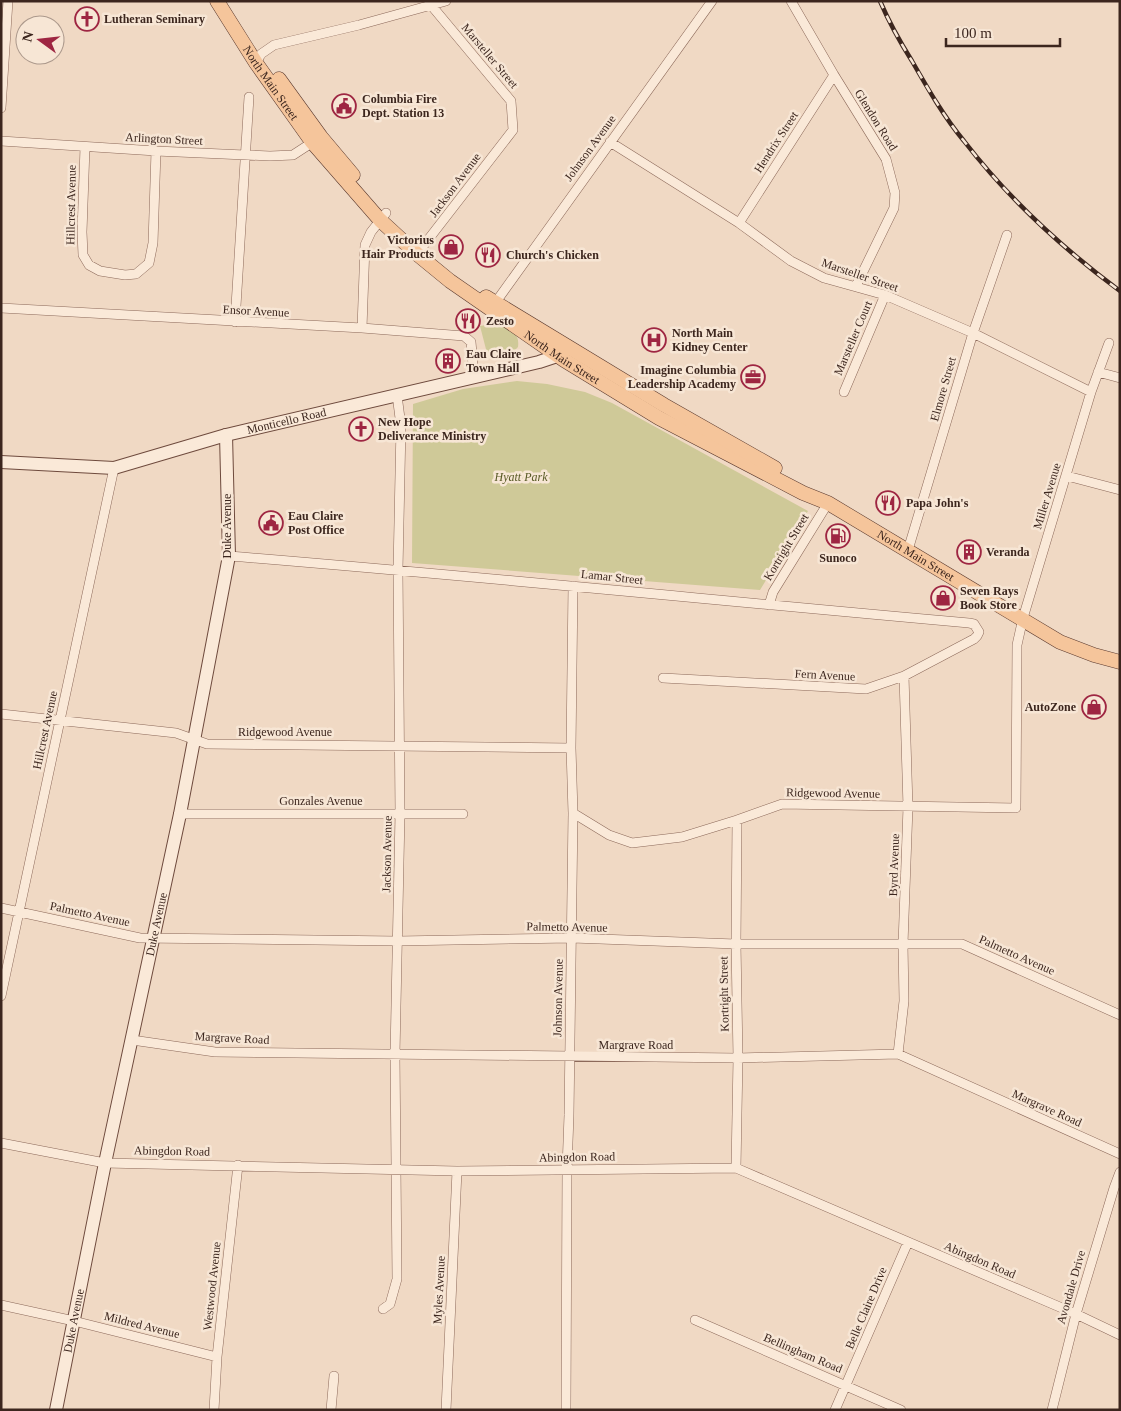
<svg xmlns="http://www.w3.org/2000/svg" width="1121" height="1411" font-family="'Times New Roman',serif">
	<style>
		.green { fill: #cfc998 }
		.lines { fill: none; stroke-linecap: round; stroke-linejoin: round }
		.street-casing { stroke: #8c695a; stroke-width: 10 }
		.secondary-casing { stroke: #6e4a3d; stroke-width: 14 }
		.primary-casing { stroke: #5a392e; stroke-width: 15 }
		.street { stroke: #fae9d8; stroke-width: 9 }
		.secondary { stroke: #fae9d8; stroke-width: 12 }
		.primary { stroke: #f5c59b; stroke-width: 14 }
		.rail-casing { stroke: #3c261e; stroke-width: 4.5 }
		.rail { stroke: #f7e6d5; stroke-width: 2.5; stroke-dasharray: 8; stroke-linecap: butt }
		.labels { text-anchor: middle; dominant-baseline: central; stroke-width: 5; stroke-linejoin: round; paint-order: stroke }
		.poi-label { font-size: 12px; font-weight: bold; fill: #3c261e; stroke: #f7e6d5; text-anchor: start }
		.street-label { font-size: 12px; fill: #3c261e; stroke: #f7e6d5 }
		.park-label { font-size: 12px; font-style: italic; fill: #575924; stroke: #f7e6d5 }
	</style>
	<rect width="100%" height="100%" fill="#f0d9c4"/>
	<path class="green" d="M499 323C510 330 520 332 518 347L515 350 488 357 480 326Z
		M517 381 547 384 585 392 612 403 808 511 760 590 412 563 413 404 463 389Z"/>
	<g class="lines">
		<g class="street-casing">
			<path id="street" d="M791 1 834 75 886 159 895 193 894 208 856 286
				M256 63 261 54 274 45 359 25 446 1
				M1 108 8 1
				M1 141 156 151 270 156 293 155 316 140
				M610 142 739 223 791 261 824 278 885 295 973 333 1091 392
				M85 147 82 232 83 255 89 265 100 271 125 275 136 274 149 263 153 243 156 151
				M739 223 834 75
				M417 254 513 130 511 101 431 5
				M493 306 712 1
				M1 308 362 328 464 336 471 342 474 377
				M235 322 249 97
				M362 328 365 245 371 232 386 213
				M1098 372 1120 378
				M844 392 885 295
				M1067 476 1120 490
				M908 550 973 333 1007 235
				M229 556C476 576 723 601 969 623L974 624 979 632 977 636 974 639 904 676 866 689 663 678
				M769 605 773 592 828 503
				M1 714 176 733 207 744 571 748
				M573 813 609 835 632 843 682 837 737 820 782 804 1016 808 1017 645 1023 618 1091 392 1109 343
				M180 814H463
				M1 908 140 938 398 941 572 938 736 944H962L1120 1015
				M1 996 114 468
				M132 1040 215 1052 738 1058 898 1054 1120 1154
				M898 1054 904 1001 903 944 908 807 904 676
				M1 1143 105 1163 457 1171 736 1168 1076 1314 1120 1335
				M736 1168 738 1058 736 944 737 820
				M1 1305 74 1321 217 1357
				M383 1309 390 1304 397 1279 395 1054 400 814 398 570 401 426 397 395
				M695 1320 901 1410
				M214 1410 217 1357 238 1165
				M331 1410 334 1376
				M446 1410 457 1171
				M566 1410 567 1169 569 1115 573 813 571 748 573 586
				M835 1410 908 1242
				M1052 1410 1076 1314 1114 1188 1120 1172"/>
		</g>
		<g class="secondary-casing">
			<g id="secondary">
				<path id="s1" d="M1 462 114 468 226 435 539 362 557 356 564 350"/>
				<path id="s2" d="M56 1410 105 1163 180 814 229 556 226 435"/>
			</g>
		</g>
		<g class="primary-casing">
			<g id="primary">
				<path id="s3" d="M217 1 256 63 312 142 380 220 417 254 450 281 564 360 659 418 803 493 828 503 1060 642 1094 655 1120 662"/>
				<path d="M279 79 321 137 353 175"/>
				<path d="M486 297 664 405 775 468"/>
			</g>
		</g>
		<use href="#street" class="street"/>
		<use href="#secondary" class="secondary"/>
		<use href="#primary" class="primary"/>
		<g class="rail-casing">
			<path id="rail" d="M880 1C889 22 900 42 912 61 928 89 944 117 964 141 1008 198 1062 248 1120 291"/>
		</g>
		<use href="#rail" class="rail"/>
	</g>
	<defs>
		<g id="church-ring" transform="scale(1.25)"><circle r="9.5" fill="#f7e6d5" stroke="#9e2642" stroke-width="1.5"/><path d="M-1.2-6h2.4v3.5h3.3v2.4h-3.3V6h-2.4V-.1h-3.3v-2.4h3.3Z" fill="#9e2642"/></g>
		<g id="civic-ring" transform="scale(1.25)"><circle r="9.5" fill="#f7e6d5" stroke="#9e2642" stroke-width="1.5"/><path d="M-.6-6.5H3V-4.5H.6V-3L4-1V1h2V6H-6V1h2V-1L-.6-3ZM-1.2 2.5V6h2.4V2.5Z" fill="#9e2642"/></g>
		<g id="shop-ring" transform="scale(1.25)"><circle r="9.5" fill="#f7e6d5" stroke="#9e2642" stroke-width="1.5"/><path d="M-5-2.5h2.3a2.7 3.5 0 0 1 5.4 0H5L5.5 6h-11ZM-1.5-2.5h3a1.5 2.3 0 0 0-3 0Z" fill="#9e2642"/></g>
		<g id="restaurant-ring" transform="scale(1.25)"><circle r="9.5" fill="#f7e6d5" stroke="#9e2642" stroke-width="1.5"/><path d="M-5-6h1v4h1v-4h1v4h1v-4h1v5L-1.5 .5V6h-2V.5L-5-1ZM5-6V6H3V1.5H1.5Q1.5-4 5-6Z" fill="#9e2642"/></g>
		<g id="hospital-ring" transform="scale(1.25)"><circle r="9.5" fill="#f7e6d5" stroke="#9e2642" stroke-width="1.5"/><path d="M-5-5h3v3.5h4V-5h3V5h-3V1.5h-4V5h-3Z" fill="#9e2642"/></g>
		<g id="building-ring" transform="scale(1.25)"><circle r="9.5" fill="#f7e6d5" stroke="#9e2642" stroke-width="1.5"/><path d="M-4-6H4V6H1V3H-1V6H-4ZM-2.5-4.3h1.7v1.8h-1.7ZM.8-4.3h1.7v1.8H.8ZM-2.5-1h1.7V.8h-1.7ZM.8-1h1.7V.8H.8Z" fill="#9e2642"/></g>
		<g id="office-ring" transform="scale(1.25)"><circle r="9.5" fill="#f7e6d5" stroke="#9e2642" stroke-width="1.5"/><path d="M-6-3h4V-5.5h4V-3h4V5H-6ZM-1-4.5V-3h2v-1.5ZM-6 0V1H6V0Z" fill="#9e2642"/></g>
		<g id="fuel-ring" transform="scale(1.25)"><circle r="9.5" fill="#f7e6d5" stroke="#9e2642" stroke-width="1.5"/><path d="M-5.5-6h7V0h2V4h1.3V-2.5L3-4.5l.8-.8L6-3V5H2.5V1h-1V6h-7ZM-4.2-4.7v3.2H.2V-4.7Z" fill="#9e2642"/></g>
	</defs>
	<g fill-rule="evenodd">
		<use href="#church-ring" x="87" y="19"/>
		<use href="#civic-ring" x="344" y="106"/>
		<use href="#shop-ring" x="451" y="247"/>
		<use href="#restaurant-ring" x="488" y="255"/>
		<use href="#restaurant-ring" x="468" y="321"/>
		<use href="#hospital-ring" x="654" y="340"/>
		<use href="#building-ring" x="448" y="361"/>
		<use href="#office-ring" x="753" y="377"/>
		<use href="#church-ring" x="361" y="429"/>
		<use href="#restaurant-ring" x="888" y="503"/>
		<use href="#civic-ring" x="271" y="523"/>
		<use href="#fuel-ring" x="838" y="536"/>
		<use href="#building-ring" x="969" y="552"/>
		<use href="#shop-ring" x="943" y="598"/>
		<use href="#shop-ring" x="1094" y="707"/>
	</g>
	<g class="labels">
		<g class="poi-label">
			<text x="104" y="19">Lutheran Seminary</text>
			<text x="362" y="99">Columbia Fire<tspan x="362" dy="14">Dept. Station 13</tspan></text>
			<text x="434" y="240" text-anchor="end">Victorius<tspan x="434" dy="14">Hair Products</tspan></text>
			<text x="506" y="255">Church's Chicken</text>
			<text x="486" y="321">Zesto</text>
			<text x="672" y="333">North Main<tspan x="672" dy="14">Kidney Center</tspan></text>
			<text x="466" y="354">Eau Claire<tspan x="466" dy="14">Town Hall</tspan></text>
			<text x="736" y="370" text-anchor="end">Imagine Columbia<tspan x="736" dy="14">Leadership Academy</tspan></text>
			<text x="378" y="422">New Hope<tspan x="378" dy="14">Deliverance Ministry</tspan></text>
			<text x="906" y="503">Papa John's</text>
			<text x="288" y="516">Eau Claire<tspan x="288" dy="14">Post Office</tspan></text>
			<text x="986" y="552">Veranda</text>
			<text x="838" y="558" text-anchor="middle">Sunoco</text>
			<text x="960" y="591">Seven Rays<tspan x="960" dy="14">Book Store</tspan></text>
			<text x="1076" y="707" text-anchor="end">AutoZone</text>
		</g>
		<g class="street-label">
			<text transform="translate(490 56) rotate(50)">Marsteller Street</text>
			<text stroke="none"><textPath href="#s3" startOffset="98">North Main Street</textPath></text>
			<text transform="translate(876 120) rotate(58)">Glendon Road</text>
			<text transform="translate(164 139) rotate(3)">Arlington Street</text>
			<text transform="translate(776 142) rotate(-57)">Hendrix Street</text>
			<text transform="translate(590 148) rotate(-54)">Johnson Avenue</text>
			<text transform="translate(455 185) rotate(-53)">Jackson Avenue</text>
			<text transform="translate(71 205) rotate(-89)">Hillcrest Avenue</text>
			<text transform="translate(860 275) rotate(19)">Marsteller Street</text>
			<text transform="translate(256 311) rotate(3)">Ensor Avenue</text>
			<text transform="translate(853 338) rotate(-67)">Marsteller Court</text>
			<text stroke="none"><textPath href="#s3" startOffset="502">North Main Street</textPath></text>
			<text transform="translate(943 389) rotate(-74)">Elmore Street</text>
			<text stroke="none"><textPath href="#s1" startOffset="292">Monticello Road</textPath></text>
			<text transform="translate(1047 496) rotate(-73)">Miller Avenue</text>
			<text transform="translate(227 526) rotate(-90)">Duke Avenue</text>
			<text transform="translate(786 547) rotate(-59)">Kortright Street</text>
			<text stroke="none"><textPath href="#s3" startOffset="908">North Main Street</textPath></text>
			<text transform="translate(612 577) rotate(6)">Lamar Street</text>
			<text transform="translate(825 675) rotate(3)">Fern Avenue</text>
			<text transform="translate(45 730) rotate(-78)">Hillcrest Avenue</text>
			<text x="285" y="732">Ridgewood Avenue</text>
			<text transform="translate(833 793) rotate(1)">Ridgewood Avenue</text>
			<text x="321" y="801">Gonzales Avenue</text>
			<text transform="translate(387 854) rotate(-89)">Jackson Avenue</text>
			<text transform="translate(894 865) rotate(-88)">Byrd Avenue</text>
			<text transform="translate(90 914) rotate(12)">Palmetto Avenue</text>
			<text stroke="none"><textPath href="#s2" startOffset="496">Duke Avenue</textPath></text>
			<text transform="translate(567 927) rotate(1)">Palmetto Avenue</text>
			<text transform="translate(1017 955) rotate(24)">Palmetto Avenue</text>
			<text transform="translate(724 994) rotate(-91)">Kortright Street</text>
			<text transform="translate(558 998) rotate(-89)">Johnson Avenue</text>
			<text transform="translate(232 1038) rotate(3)">Margrave Road</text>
			<text x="636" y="1045">Margrave Road</text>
			<text transform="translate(1047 1108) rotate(24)">Margrave Road</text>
			<text transform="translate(172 1151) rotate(1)">Abingdon Road</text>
			<text transform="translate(577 1157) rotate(-1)">Abingdon Road</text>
			<text transform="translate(980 1260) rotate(23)">Abingdon Road</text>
			<text transform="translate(212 1286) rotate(-84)">Westwood Avenue</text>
			<text transform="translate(1071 1287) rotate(-74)">Avondale Drive</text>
			<text transform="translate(439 1290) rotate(-87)">Myles Avenue</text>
			<text transform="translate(866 1308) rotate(-67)">Belle Claire Drive</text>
			<text stroke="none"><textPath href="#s2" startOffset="91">Duke Avenue</textPath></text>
			<text transform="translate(142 1325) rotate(14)">Mildred Avenue</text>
			<text transform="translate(803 1353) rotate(23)">Bellingham Road</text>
		</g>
		<g class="park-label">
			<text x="521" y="477">Hyatt Park</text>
		</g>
	</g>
	<rect width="1121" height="1411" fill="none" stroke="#3c261e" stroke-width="5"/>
	<g transform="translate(40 40) rotate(285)"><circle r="24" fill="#f7e6d5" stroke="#ac998c"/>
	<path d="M0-4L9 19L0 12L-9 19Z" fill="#9e2642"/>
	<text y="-8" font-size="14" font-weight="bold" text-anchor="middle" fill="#3c261e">N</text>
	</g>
	<path d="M946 38v8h114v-8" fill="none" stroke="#3c261e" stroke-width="2.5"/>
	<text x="954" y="38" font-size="15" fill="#3c261e" stroke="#f7e6d5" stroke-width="4" paint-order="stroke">100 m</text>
</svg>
